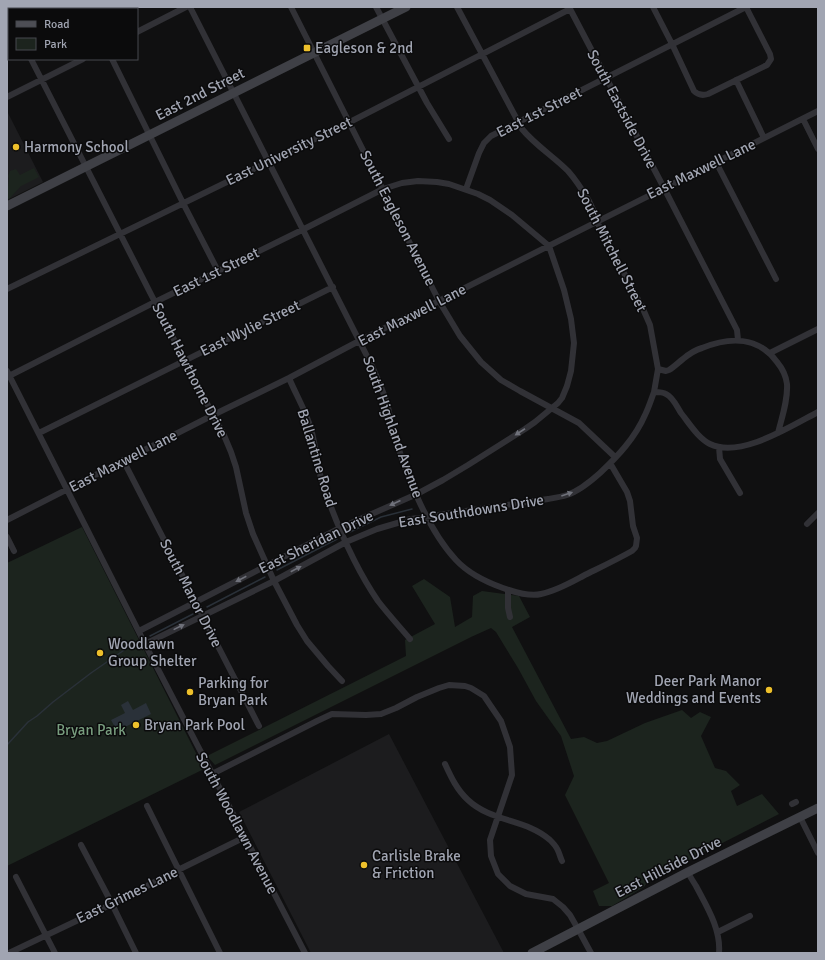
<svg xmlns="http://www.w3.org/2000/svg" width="825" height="960" font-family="Signika,sans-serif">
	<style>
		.built { fill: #1c1c1e }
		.green { fill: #1c241e }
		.water { fill: #2a3139 }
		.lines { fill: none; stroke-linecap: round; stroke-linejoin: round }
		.stream { stroke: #2a3139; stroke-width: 1.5 }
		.street { stroke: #313136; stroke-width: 6 }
		.secondary { stroke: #3f4046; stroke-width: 9 }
		.primary { stroke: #4d4e55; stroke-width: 10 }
		.oneway { fill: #6f717a }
		.poi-dot { fill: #eec02b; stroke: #0b0b0c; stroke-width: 1.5 }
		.labels { text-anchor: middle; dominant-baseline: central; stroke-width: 3; stroke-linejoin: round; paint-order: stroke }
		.poi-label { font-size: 15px; fill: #a1a5b2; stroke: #0b0b0c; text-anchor: start }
		.street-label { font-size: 15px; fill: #a1a5b2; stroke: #0b0b0c }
		.park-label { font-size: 15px; fill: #789d7e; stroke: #0b0b0c }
	</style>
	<rect width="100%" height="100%" fill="#101011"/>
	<path class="built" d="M7 111 43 182 7 200Z
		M389 734 504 953H311L239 812Z"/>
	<path class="green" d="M34 168 39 177 21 186 10 198 7 200V186H8L9 178 8 176 10 171 16 169 20 175Z
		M82 527 204 769 7 866V563Z
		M424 579 450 597 455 627 472 617 473 596 482 591 519 596 530 617 512 627 571 739 584 737 597 743 607 741 645 723 682 710 691 718 700 712 711 717 701 736 715 768 726 771 740 785 731 791 737 806 762 794 779 814 648 881 644 887 612 906H599L593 891 609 883 565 795 574 776 561 736 536 701 518 668 496 632 491 628 471 637 215 765 207 756 406 656 405 640 435 624 412 586Z"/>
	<path class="water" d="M128 701 133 710 146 703 151 714 117 731 111 720 125 713 121 705Z"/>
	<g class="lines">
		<path class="stream" d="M350 532 381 517 412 509
			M277 570 337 539
			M207 607 265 577
			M150 636 193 614
			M7 745 28 722 37 716 53 702 91 673 130 646"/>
		<path class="street" d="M86 7 87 9
			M190 7 372 366C377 378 382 389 386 400 389 409 390 418 392 427 404 469 426 528 456 560 469 574 486 582 503 588 514 592 529 597 541 594 556 591 570 583 583 576 599 568 616 560 632 551L635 548 636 546 637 538 633 526 630 501 627 492 610 463
			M291 7 439 301 460 336 481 362 501 380 520 391 579 423 615 457
			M376 7 427 103 449 139
			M457 7 522 129C535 145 553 156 568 171 576 180 583 191 589 201 592 208 596 214 597 222L643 309 650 325 658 369 654 392C658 392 663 392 666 394 673 397 677 407 681 413 689 423 698 438 710 444 740 459 791 426 818 412
			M569 7 664 188 737 330 738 340
			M653 7 672 44 694 91C698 95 702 96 708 94L767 65 771 59 770 54 746 7
			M7 11 9 15
			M137 32 186 7
			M31 59 186 363 213 415 223 433 231 452 236 467 246 513 253 534 274 581 297 625 307 641 328 666 342 681
			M112 59 183 203 218 271
			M736 80 764 138
			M7 97 83 59
			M803 119 818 149
			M716 162 776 279
			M466 189 479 153 484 143 491 136 746 7
			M7 289 346 124 570 9
			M770 353 818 329
			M658 369 666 371 669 370C674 367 679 362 683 359 689 354 695 350 702 348 729 337 758 336 777 362 782 368 786 376 787 384 788 400 782 417 778 433
			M7 371 140 634 145 644 305 953
			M7 377 151 304 304 229 383 189 402 183 418 181 437 182 449 184 478 194 490 200 512 215 549 246 564 290 571 319 574 343 571 371 567 386 562 398 558 403 535 422 525 429 468 465 443 480 417 494 340 528 139 631
			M289 378C296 395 306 411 311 429 316 446 317 465 322 482 336 523 354 566 378 601 388 614 399 626 410 639
			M39 433 333 287
			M719 447 720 459 740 493
			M123 460 196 602 202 615 259 726
			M7 520 213 415 289 378 359 341 818 111
			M807 524 818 513
			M7 537 14 551
			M508 590V608L510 617
			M145 644 274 581 346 542 377 529 411 519 548 499C554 498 561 497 567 495 579 491 590 482 600 473 618 456 635 438 645 415 649 407 651 400 654 392
			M445 764C451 777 457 790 468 800 491 822 527 819 550 840 552 842 555 845 556 847 559 851 560 857 562 861
			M212 774 317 721 332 714 366 715 381 714 396 708 417 697 439 688 449 685 465 686 471 688 484 696 501 721 510 747 512 775 490 840 491 856 498 874 510 886 526 894 553 899 563 907 570 915 578 929 591 953
			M792 804 796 802
			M147 806 220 953
			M800 817 818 853
			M81 845 110 900 136 953
			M688 872C690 877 693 881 696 886 707 907 721 929 719 953
			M16 877 55 953
			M718 932 750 916
			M9 953 112 904 178 870 245 837"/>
		<path class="secondary" d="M7 206 406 7
			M532 953 688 872 818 808"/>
		<path class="primary" d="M13 9 17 7"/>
	</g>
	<defs><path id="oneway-solid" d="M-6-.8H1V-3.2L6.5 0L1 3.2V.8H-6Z"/></defs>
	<g class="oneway">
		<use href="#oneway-solid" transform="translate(520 432) rotate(147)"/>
		<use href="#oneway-solid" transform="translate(567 494) rotate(-19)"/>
		<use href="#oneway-solid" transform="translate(395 503) rotate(155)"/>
		<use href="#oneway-solid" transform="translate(296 569) rotate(-28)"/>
		<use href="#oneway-solid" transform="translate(241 579) rotate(153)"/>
		<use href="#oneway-solid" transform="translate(179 627) rotate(-26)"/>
	</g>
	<g class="poi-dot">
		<rect x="303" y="44" width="8" height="8" rx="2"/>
		<circle cx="16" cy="147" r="4"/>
		<circle cx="100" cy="653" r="4"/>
		<circle cx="769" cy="690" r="4"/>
		<circle cx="190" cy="692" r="4"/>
		<circle cx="136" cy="725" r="4"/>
		<circle cx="364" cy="865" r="4"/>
	</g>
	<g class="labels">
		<g class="poi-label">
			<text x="315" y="48">Eagleson &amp; 2nd</text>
			<text x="24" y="147">Harmony School</text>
			<text x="108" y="644">Woodlawn<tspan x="108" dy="17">Group Shelter</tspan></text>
			<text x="761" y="681" text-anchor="end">Deer Park Manor<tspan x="761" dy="17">Weddings and Events</tspan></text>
			<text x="198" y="683">Parking for<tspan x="198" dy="17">Bryan Park</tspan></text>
			<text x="144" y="725">Bryan Park Pool</text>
			<text x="372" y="856">Carlisle Brake<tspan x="372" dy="17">&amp; Friction</tspan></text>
		</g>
		<g class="street-label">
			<text transform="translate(200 94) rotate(-27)">East 2nd Street</text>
			<text transform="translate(622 109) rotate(62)">South Eastside Drive</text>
			<text transform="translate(539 112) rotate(-27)">East 1st Street</text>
			<text transform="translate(289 151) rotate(-26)">East University Street</text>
			<text transform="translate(701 169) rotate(-26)">East Maxwell Lane</text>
			<text transform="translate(398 218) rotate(63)">South Eagleson Avenue</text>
			<text transform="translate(612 250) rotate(63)">South Mitchell Street</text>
			<text transform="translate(216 272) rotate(-26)">East 1st Street</text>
			<text transform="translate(412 315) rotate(-27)">East Maxwell Lane</text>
			<text transform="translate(250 328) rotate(-26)">East Wylie Street</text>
			<text transform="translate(190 370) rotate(63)">South Hawthorne Drive</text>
			<text transform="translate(393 427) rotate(70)">South Highland Avenue</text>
			<text transform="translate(317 458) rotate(73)">Ballantine Road</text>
			<text transform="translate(123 461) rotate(-27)">East Maxwell Lane</text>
			<text transform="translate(471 511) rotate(-9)">East Southdowns Drive</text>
			<text transform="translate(316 542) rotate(-26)">East Sheridan Drive</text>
			<text transform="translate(191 593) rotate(63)">South Manor Drive</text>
			<text transform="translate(237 823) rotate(62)">South Woodlawn Avenue</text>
			<text transform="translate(668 867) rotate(-27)">East Hillside Drive</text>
			<text transform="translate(127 895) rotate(-26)">East Grimes Lane</text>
		</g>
		<g class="park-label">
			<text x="91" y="730">Bryan Park</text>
		</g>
	</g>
	<rect width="825" height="960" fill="none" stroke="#a1a5b2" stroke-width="16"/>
	<rect x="8" y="8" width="130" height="52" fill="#0b0b0c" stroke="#47494e"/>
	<rect x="16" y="21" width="20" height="6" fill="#4d4e55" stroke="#47494e"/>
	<text x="44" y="28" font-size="12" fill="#a1a5b2">Road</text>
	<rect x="16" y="38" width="20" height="12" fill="#1c241e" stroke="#47494e"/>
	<text x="44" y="48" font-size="12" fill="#a1a5b2">Park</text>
</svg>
